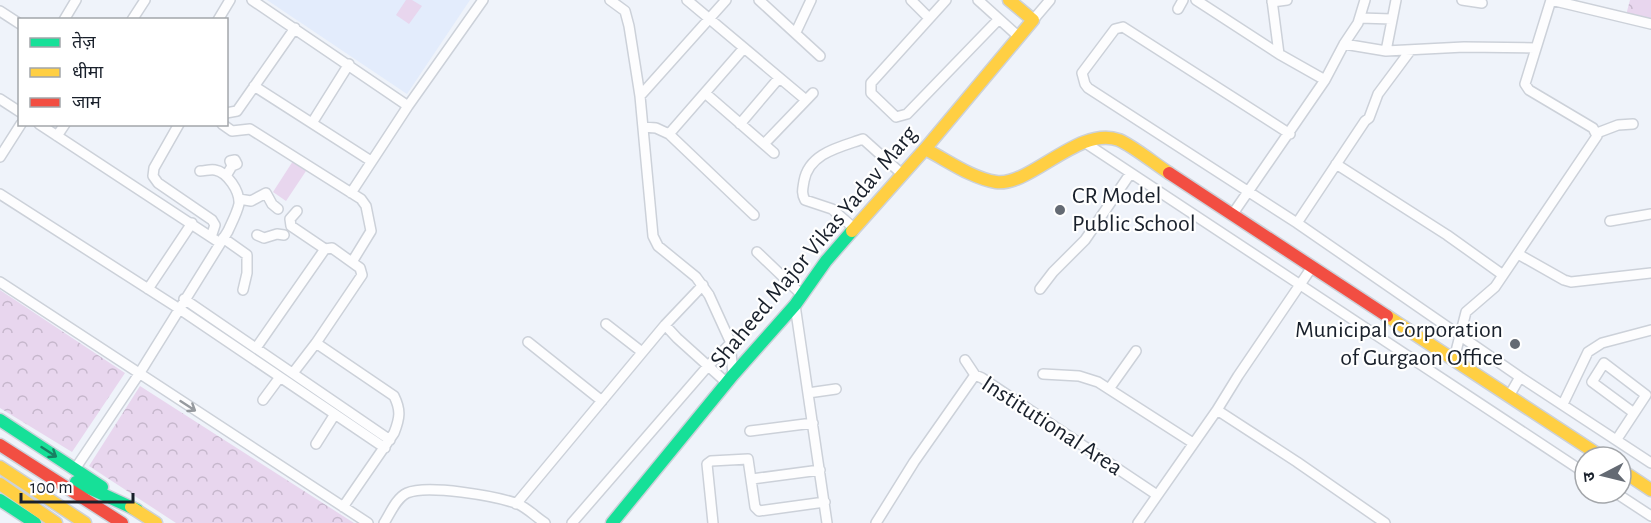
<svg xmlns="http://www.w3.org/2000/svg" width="1651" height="523" font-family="'Alegreya Sans','Noto Sans Devanagari',sans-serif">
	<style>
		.built { fill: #e3ecfc }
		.green { fill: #e8d6ee }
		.forest { fill: url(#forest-crowns) }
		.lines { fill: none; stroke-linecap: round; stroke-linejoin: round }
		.street-casing { stroke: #ccd1d9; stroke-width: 12 }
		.fast-casing { stroke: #ccd1d9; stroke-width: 15 }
		.slow-casing { stroke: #ccd1d9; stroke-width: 15 }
		.jam-casing { stroke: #ccd1d9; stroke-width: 15 }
		.street { stroke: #fdfdfe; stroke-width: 9 }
		.fast { stroke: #16e098; stroke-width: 12 }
		.slow { stroke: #ffcf43; stroke-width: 12 }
		.jam { stroke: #f24e42; stroke-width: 12 }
		.oneway { stroke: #969a9f }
		.oneway2 { stroke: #188062 }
		.poi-dot { fill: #646a73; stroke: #fff; stroke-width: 2 }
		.labels { text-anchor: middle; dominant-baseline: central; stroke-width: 4.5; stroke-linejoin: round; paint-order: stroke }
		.poi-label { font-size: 24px; fill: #19202b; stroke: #fff; text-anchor: start }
		.street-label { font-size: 24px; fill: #19202b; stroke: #fff }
	</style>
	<defs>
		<pattern id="forest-crowns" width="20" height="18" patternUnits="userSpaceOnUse" patternTransform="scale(1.5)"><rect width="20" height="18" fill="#e8d6ee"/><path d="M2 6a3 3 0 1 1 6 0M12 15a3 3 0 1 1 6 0" fill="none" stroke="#c6b7cc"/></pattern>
	</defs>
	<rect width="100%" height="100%" fill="#eff3fa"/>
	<path class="built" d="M267 0H470L407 94Z"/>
	<path class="green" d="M406 0H412L422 6 409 24 396 15Z
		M293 161 306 171 286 201 273 192Z"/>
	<path class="forest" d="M1630 0H1651V25L1625 19Z
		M0 290 125 373 72 452 0 408Z
		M140 386 354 523H176L89 466Z"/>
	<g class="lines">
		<g class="street-casing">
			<path id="street" d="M252 0 408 106
				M610 0 625 11 629 26 640 96 653 236 658 246 696 277 709 295 730 341 733 375
				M687 0 806 100
				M759 0 820 56
				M911 0 929 18
				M946 0 871 83V93L896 117 907 114 999 19
				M978 0 1019 37
				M1196 0 1279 54 1325 80
				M1272 0 1279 54
				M1462 0 1482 3
				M1551 0 1651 24
				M1272 2 1287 0
				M1178 9 1183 0
				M0 11 20 24
				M1360 18 1392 19
				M64 20 76 0
				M132 20 145 0
				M218 20 230 0
				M1033 20 1050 0
				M796 32 811 0
				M1344 44 1386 51 1464 47 1535 48
				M1386 51 1396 0
				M254 86 371 161
				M705 93 774 153
				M640 96 726 0
				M0 99 20 112
				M226 113 237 111 295 28
				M312 123 349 64
				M39 124 220 243
				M179 124 154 168 153 176 158 183 212 220 215 225 211 237
				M222 124 232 131 250 129 361 199 366 206 371 231 352 262
				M740 124 779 78
				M643 127 656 128 669 134 754 215
				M1597 133 1618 125 1633 124
				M669 134 744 48
				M1290 134 1123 27 1115 29 1082 73 1085 84 1088 88 1297 223 1520 377 1651 463
				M57 136 65 124
				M1084 142 1585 473
				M764 144 813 93
				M0 157 21 124
				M1336 164 1447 235 1503 275
				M226 176 232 166 237 164 235 160 230 161 232 166
				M351 193 408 106 483 0
				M0 194 178 308 385 448
				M239 199 251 201 266 193 272 204 278 209
				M297 211 290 219 291 226 325 249
				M1232 215 1325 80 1344 44 1358 23 1365 0
				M1610 221 1651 214
				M1297 223 1365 121 1369 118 1378 94 1410 51
				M855 229 832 209 805 200C801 193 803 188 804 181 809 153 840 147 863 139L902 174
				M257 235 264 238 277 234 284 235
				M223 238 247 255V273L243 290
				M757 252 802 295
				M1518 254 1564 280 1571 282 1651 273
				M0 282 368 523
				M148 289 192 223
				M1040 289 1053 272 1085 240 1130 174
				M184 299 390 440
				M795 305 827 523
				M606 324 642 352
				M665 325 677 338 727 383
				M528 342 602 401
				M316 343 394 396C401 410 400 418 394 433L343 507
				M256 348 325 249 332 248 360 268 362 275 316 343 293 373
				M1454 359 1466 312 1495 287 1597 136 1593 128 1529 90 1525 84 1551 0
				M965 360 975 375
				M1043 374 1079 376 1098 382 1193 443
				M1109 389 1136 351
				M808 393 836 389
				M1509 396 1520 377
				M263 400 280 377
				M1563 404 1588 352 1602 343 1651 330
				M1217 410 1297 462 1385 523
				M750 431 813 423
				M1617 439 1646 395 1604 363 1592 382 1634 413
				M316 444 335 414
				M75 469 139 374 228 231C232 222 237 213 239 204 240 191 227 172 215 170 210 169 205 171 200 171
				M752 479 820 470
				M1616 493 1651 516
				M516 504 665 325 703 285
				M384 523C390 514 396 498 407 493 427 484 496 496 518 504 527 508 536 517 545 523
				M572 523 708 366 730 344
				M713 523 707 464 711 461 748 459 755 507 759 511 825 502
				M876 523 914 462 975 375 982 378 1157 495
				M1138 523 1217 410 1238 376 1312 267"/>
		</g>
		<g class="fast-casing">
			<path id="fast" d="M0 420 102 487
				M76 482 137 510
				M0 500 35 523
				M612 523 733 375 795 305 826 261 852 231"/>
		</g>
		<g class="slow-casing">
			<path id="slow" d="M925 149C947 160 971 178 996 182 1030 187 1079 125 1119 140 1133 146 1155 164 1169 173
				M852 231 925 149 1033 20 1009 0
				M1387 316 1602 457
				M0 467 85 523
				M1621 470 1651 490
				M0 484 56 523
				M131 507 156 523"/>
		</g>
		<g class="jam-casing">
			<path id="jam" d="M1169 173 1387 316
				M0 445 122 523"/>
		</g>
		<use href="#street" class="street"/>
		<use href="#fast" class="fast"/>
		<use href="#slow" class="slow"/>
		<use href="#jam" class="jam"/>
	</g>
	<defs><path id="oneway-shaft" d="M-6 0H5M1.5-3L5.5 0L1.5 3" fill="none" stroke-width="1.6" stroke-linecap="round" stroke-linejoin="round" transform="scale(1.5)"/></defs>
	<use class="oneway" href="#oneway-shaft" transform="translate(188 406) rotate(33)"/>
	<use class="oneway2" href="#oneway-shaft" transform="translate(49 452) rotate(33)"/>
	<g class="poi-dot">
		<circle cx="1060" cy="210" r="6"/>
		<circle cx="1515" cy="344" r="6"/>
	</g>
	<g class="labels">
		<g class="poi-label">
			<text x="1072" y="196">CR Model<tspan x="1072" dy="28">Public School</tspan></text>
			<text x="1503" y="330" text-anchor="end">Municipal Corporation<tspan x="1503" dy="28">of Gurgaon Office</tspan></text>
		</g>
		<g class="street-label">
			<text transform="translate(814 247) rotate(-50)">Shaheed Major Vikas Yadav Marg</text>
			<text transform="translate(1052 426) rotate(33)">Institutional Area</text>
		</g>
	</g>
	<rect x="18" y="18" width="210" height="108" fill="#ffffff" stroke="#a3a6aa" stroke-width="1.5"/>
	<rect x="30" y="38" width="30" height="9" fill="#16e098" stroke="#a3a6aa" stroke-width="1.5"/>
	<text x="72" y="48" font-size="18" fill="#19202b">तेज़</text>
	<rect x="30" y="68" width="30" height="9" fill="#ffcf43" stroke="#a3a6aa" stroke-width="1.5"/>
	<text x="72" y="78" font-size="18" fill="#19202b">धीमा</text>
	<rect x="30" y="98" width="30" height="9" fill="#f24e42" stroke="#a3a6aa" stroke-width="1.5"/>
	<text x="72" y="108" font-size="18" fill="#19202b">जाम</text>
	<g transform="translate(1603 475) rotate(263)"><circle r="28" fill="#ffffff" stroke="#a3a6aa" stroke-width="1.5"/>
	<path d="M0-4.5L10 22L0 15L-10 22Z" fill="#646a73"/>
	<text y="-9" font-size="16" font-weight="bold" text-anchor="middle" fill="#19202b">उ</text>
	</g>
	<path d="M21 493v9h112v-9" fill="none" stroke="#19202b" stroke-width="3"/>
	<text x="30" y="493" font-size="18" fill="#19202b" stroke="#ffffff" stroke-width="4.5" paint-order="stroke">100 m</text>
</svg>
